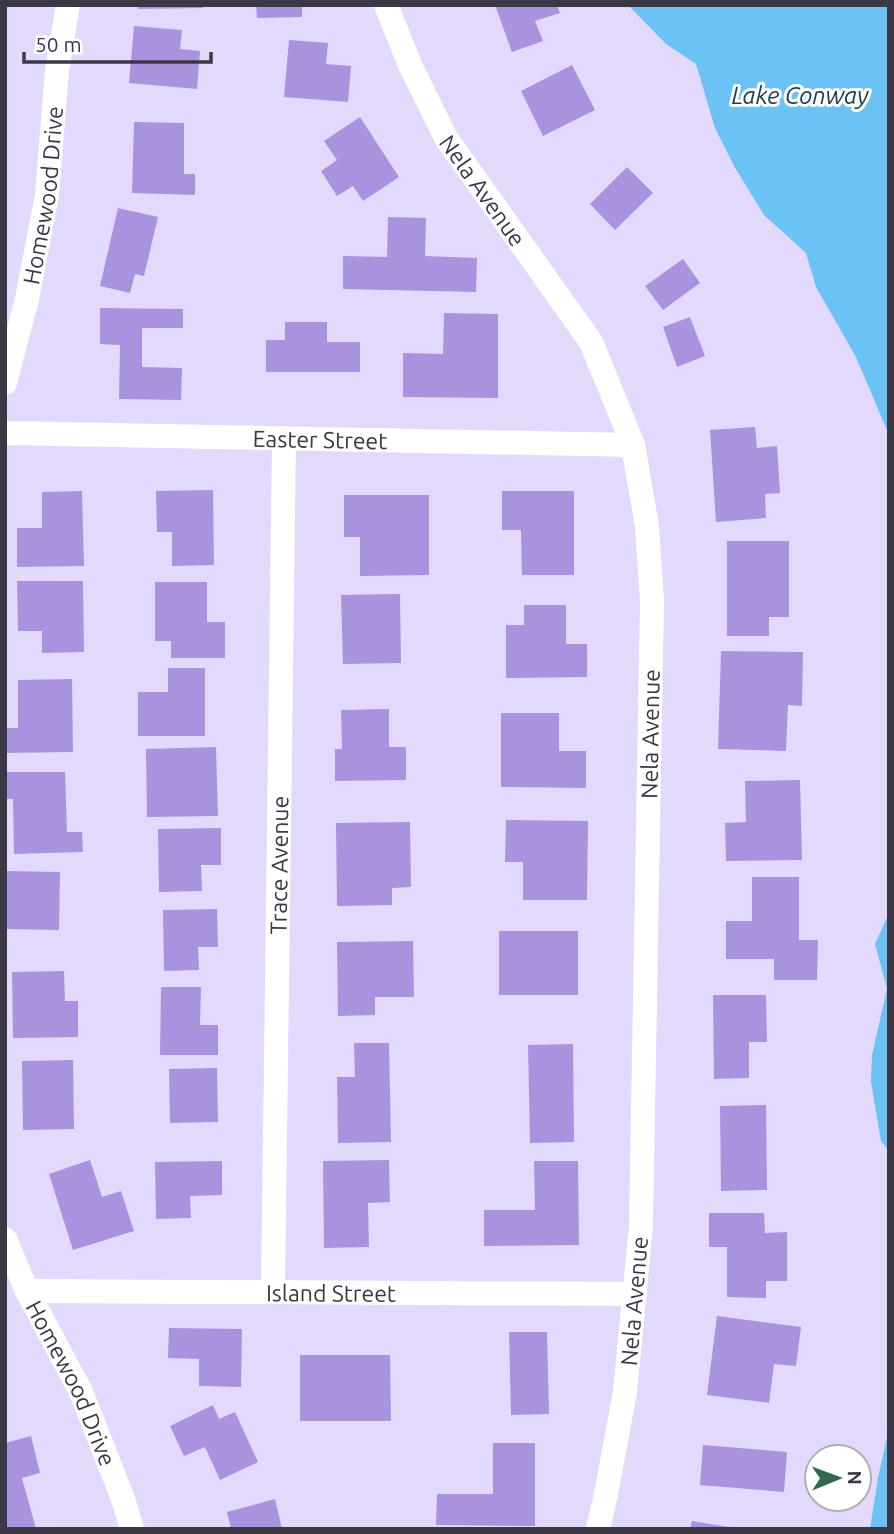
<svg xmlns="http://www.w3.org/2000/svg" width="894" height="1534" font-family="Ubuntu,sans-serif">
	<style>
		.water { fill: #6ac3f4 }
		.building { fill: #a993de }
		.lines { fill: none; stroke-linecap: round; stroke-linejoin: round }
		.minor { stroke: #fff; stroke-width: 24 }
		.labels { text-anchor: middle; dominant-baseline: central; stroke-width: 6; stroke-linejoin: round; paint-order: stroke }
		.street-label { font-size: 23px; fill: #3b3745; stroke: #fff }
		.water-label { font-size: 24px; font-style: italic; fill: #183f53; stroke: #fff }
	</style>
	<rect width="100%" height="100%" fill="#e2d9fd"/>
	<path class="water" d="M628 5H889V435L856 357 816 287 806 253 764 215 734 166 715 128 696 64 666 44Z
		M889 913V1151L881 1141 871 1082 872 1055 887 989 875 944Z
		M889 1428V1529H870L878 1478Z"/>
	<path class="building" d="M138 5H203V8L138 9Z
		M256 5H302V17L257 18Z
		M495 5H557L560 13 535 21 543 41 512 52Z
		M134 26 182 30 180 49 200 51 197 89 129 83Z
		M289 40 328 43 326 64 351 66 348 102 284 97Z
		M572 65 595 110 543 136 521 91Z
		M360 117 399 177 363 201 353 186 337 196 321 171 337 160 324 141Z
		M134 122 184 123V174H195V195L132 193Z
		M627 167 653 193 615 230 590 204Z
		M118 208 158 217 144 276 135 274 130 293 100 286Z
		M388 217 426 218 425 256 477 258 476 292 343 289V256L387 257Z
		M683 259 700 283 663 310 645 286Z
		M100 308 183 309V328H142V367L182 368 181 400 119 399 120 345 100 344Z
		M444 313 498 314V398L403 397V353L443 354Z
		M690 317 705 356 677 367 663 327Z
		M285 322H327V342H360V372H266V340H285Z
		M755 427 757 448 777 446 780 493 765 494 766 518 716 522 710 430Z
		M213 490 214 565 172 566V532H157L156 491Z
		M82 491 84 566 17 567V528H42V492Z
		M502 491H574V575H522L521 530H502Z
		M344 495H429V575L360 576V537H344Z
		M727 541H789V617H769V636H727Z
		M17 581H83L84 652 42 653V631H18Z
		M155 582H207V622H225V658H171V641H155Z
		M400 594 401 663 343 664 341 595Z
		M524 605H566V644H587V677L506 678V625H524Z
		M721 651 803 652 802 706 788 705 786 751 718 749Z
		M168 668H205V736H138V692H168Z
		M72 679 73 752 5 753V728H18V680Z
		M389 709V747H406V780L335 781V749H342L341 710Z
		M501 713H559V751H586V788L501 787Z
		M216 747 218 816 147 817 146 749Z
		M5 772H65L67 832H82L83 852 14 854 13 799H5Z
		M800 780 802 860 726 861 725 823 746 822 745 781Z
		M506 820 588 821 587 900H523V862H505Z
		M410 822 411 887 392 888V905L337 906 336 823Z
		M221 828V865H201L202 891 159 892 158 829Z
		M5 871 60 872 59 930 5 929Z
		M752 877H799V940H818L817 980H774V959H726V921H752Z
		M217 909 218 947H198L199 970 164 971 163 910Z
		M499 931H578V995H499Z
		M413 941 414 997H375V1015L338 1016 337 942Z
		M64 971 65 1001H78V1037L13 1038 12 972Z
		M161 987H201L200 1025H218V1055H160Z
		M713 995H766L767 1042H749V1078L714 1079Z
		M354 1043H389L391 1142 338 1143 337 1077H355Z
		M573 1044 574 1142 530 1143 528 1045Z
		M73 1060 74 1129 23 1130 22 1061Z
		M217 1068 218 1122 170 1123 169 1069Z
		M766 1105 767 1190 721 1191 720 1106Z
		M90 1160 102 1197 121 1191 134 1231 73 1250 49 1174Z
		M389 1160 390 1202 368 1203 369 1247 324 1248 323 1161Z
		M222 1161V1195L190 1196 191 1218 156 1219 155 1162Z
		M534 1161H578L579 1245 484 1246V1210H535Z
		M709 1213H764L765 1233 787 1232V1281H766V1298L727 1297V1247H709Z
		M717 1316 801 1327 796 1366 774 1364 769 1403 707 1395Z
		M169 1328 242 1329 241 1387 199 1386V1359L168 1358Z
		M509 1332H547L549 1414 511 1415Z
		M300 1355H390L391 1421H300Z
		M213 1405 219 1419 235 1412 258 1462 220 1480 205 1447 184 1456 170 1426Z
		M31 1436 40 1473 22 1478 36 1529H5V1443Z
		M493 1443H535V1526L436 1525 437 1494H493Z
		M703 1445 787 1452 784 1492 700 1485Z
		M275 1499 282 1529H231L227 1512Z
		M692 1521 729 1527V1529H690Z"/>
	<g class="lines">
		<g class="minor">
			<path id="s1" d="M386 5 410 65 446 138 591 342 633 445 647 526 652 601 641 1226 625 1392 606 1494 598 1529"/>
			<path id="s2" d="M5 383 27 299 47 195 57 70 68 5"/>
			<path id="s3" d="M5 433 633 445"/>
			<path id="s4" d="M5 1239 27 1291 81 1392 123 1499 132 1529"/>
			<path id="s5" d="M27 1291 635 1294"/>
			<path id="s6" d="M273 1292 284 438"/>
		</g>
	</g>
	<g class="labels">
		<g class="street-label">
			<text stroke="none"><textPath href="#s1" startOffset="210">Nela Avenue</textPath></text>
			<text stroke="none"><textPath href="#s2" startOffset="192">Homewood Drive</textPath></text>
			<text stroke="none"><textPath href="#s3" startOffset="315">Easter Street</textPath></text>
			<text transform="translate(650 734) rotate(-89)">Nela Avenue</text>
			<text stroke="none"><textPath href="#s6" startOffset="427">Trace Avenue</textPath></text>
			<text stroke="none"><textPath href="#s5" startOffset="304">Island Street</textPath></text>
			<text transform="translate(634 1301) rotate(-85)">Nela Avenue</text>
			<text stroke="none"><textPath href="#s4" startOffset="159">Homewood Drive</textPath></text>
		</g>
		<g class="water-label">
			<text x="800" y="95">Lake Conway</text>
		</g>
	</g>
	<rect width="894" height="1534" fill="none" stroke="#3b3745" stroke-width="14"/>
	<g transform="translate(838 1478) rotate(89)"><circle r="33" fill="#ffffff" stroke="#b1afb5" stroke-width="2"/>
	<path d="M0-5L12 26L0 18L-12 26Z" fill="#306950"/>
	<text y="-10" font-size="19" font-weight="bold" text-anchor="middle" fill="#3b3745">N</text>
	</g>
	<path d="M24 52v10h187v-10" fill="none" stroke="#3b3745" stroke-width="3.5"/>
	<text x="35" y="52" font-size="21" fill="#3b3745" stroke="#ffffff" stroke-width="5" paint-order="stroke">50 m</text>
</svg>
